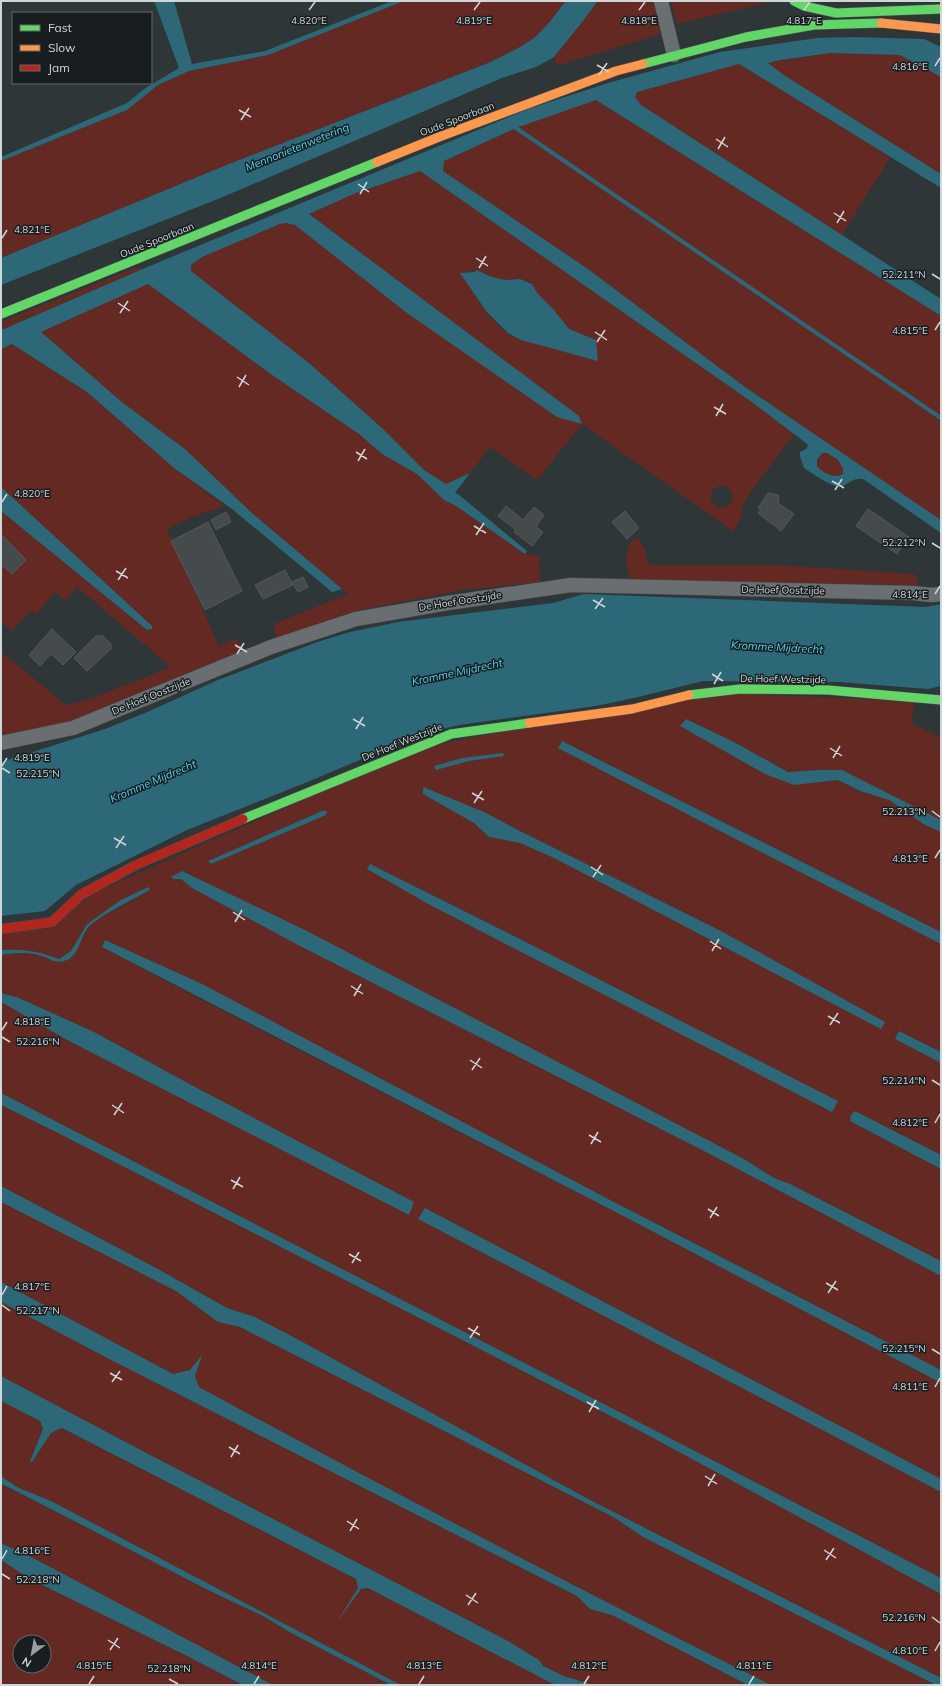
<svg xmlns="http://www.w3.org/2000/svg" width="942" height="1686" font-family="Mulish,sans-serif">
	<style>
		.green { fill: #652923; fill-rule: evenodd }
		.water { fill: #2c6877; fill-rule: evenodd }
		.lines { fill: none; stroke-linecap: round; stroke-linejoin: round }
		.stream { stroke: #2c6877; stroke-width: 4 }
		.building { fill: #454b4c; stroke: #52595a }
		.street-casing { stroke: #4c5254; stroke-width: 15 }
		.fast-casing { stroke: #4c5254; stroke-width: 10 }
		.slow-casing { stroke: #4c5254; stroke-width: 10 }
		.jam-casing { stroke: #4c5254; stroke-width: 10 }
		.street { stroke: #696e70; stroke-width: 14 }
		.fast { stroke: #63d668; stroke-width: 9 }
		.slow { stroke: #ff974d; stroke-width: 9 }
		.jam { stroke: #b3261e; stroke-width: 9 }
		.ticks { fill: none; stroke: #cfd7d9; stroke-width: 1.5 }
		.labels { text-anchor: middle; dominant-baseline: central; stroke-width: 3; stroke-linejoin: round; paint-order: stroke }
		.street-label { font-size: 10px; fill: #cfd7d9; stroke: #181e20 }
		.water-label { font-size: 11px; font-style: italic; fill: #55d3f1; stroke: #181e20 }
		.ticks-label { font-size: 10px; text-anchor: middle; fill: #cfd7d9; stroke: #181e20; stroke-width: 3; stroke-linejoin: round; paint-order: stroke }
	</style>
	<rect width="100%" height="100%" fill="#2f3638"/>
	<path class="green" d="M404 1H566C556 13 547 27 535 37 521 48 504 55 488 63L224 166 1 258V161L127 110 158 85 189 71 268 55Z
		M598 1H653L660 34 557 66 554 57 579 26Z
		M671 1H775L677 24Z
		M830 53 900 55 941 77V174L784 75 768 63Z
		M739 64 890 157 842 235 641 105 635 97 637 92Z
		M596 100 941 316V520L745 387 588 269 443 171 444 161 516 128Z
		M420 171 749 400 794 434 752 490 743 505 740 519 734 532 582 424 537 480 490 447 470 473 446 484 424 470 383 429 309 363 191 271V265L202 257 280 224 286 223 295 225 581 424 579 416 309 214 356 193ZM476 270 492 277 505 280 520 279 529 282 534 286 538 294 554 310 569 329 595 340C577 341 552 345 534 343 498 339 478 300 461 273ZM721 485 729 488 733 496 731 504 723 508 715 506C710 501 709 495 714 489Z
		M137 267 145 268 1 330V322Z
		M148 284 272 375 359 434 382 454 417 474 444 500 456 506 525 554 539 556 540 582 462 590 359 610 276 638 274 624 348 594 253 514 185 449 123 403 41 332Z
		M12 344 87 392 174 468 225 506 194 516 167 529 219 646 237 638 243 650 54 728 1 741V652L52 693 65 705 88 700 171 667 77 587 65 601 55 592 37 614 32 610 11 631 1 621V511L147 630 152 629V626L1 487V349Z
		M822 453H827L838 460 843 469V474C834 478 818 473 817 463Z
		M638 538 645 549 647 562 649 565H775L914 574 916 576 919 585 630 580C627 565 624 553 632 540Z
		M699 692 915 701 912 717 913 724 941 738V820L842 770H818L789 772 734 742 686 719 794 785 838 780 860 791 889 800 925 825 941 832V932L562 741 558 747 941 944V1052L899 1031 895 1038 941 1063V1155L855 1111 850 1121 941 1169V1261L790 1184 774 1178 744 1159 183 871 173 879H181L192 888 298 945 704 1151 941 1276V1370L105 940 102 947 204 1001 629 1219 941 1383V1479L425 1208 418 1219 941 1492V1578L1 1093V1002L69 1041 409 1214 413 1202 197 1088 94 1032 19 998 1 993V955C14 953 27 951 39 955 52 958 52 963 66 961L82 940 87 929 95 921 150 891 102 914 87 924 71 951 59 959C38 950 24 949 1 950V929L53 928 89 895 420 748ZM423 788 484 812 520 831 721 931 884 1022 881 1028 554 858 520 843 489 837 474 823 424 794ZM322 811H327L326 815 211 864 208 861ZM370 864 518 938 837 1102 832 1112Z
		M1 1105 58 1133 642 1432 941 1594V1678L590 1500 299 1340 255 1317 227 1308 158 1269 1 1186Z
		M1 1202 176 1291 218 1322 240 1327 615 1518 643 1537 936 1685H771L580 1590 312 1449 199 1387 195 1377 201 1356 190 1370 173 1374 1 1282Z
		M1 1302 113 1361 577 1596 590 1609 612 1615 748 1685H593L564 1676 543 1666 539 1660 508 1641 135 1447 1 1376Z
		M1 1401 39 1420 43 1429 30 1460 32 1462 51 1433 61 1428 356 1579 358 1588 341 1616 361 1589 368 1588 555 1685H401L51 1501 17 1487 1 1476Z
		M1 1484 212 1592 263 1616 293 1634 391 1685H273L1 1543Z
		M1 1560 30 1579 185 1655 243 1685H1ZM20 1642H44V1666H20Z"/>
	<path class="water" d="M154 1H174L192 64 265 51 392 1H404L268 55 189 71 158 85 127 110 1 161V157L127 103 144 89 179 68Z
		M566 1H598L579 26 554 57 536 67 502 78 218 199 1 285V258L224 166 488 63C504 55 521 48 535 37 547 27 556 13 566 1Z
		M853 37 924 39 941 47V77L900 55 830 53 781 60 768 63 784 75 941 174V188L739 64 637 92 635 97 641 105 941 299V316L596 100 516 128 444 161 443 171 588 269 745 387 941 520V533L863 479C854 478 851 482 843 486 835 490 812 473 804 468L800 456V452L806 449 808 446 806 443 749 400 420 171 356 193 309 214 579 416 582 424 557 417 407 313 295 225 286 223 280 224 202 257 191 265V271L309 363 383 429 424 470 446 484 470 473 455 493 458 494 527 551 525 554 456 506 444 500 417 474 382 454 359 434 272 375 148 284 41 332 123 403 185 449 253 514 342 589 332 592 232 509 174 468 87 392 12 344 1 349V330L4 329 145 268 528 109 608 83 720 52 817 38ZM822 453H827L838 460 843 469V474C834 479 823 473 817 466V460Z
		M476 270 492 277 505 280 520 279 532 284 538 294 554 310 569 329 596 340 598 361 521 340 508 333 486 311 460 273 474 272Z
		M1 487 152 626V629L147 630 1 511Z
		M584 594 926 607 941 604V686L928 689 839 682 703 681 634 698 596 706 459 725 421 734 305 783 187 830 76 885 45 911 1 916V762L105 729 145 713 218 680 317 642 350 632 398 622 553 603Z
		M686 719 734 742 788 772 818 770H842L941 820V832L925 825 889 800 860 791 838 780 794 785 765 774 680 726Z
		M562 741 941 932V944L558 748Z
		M503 753 504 756 469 761 436 770 434 766 462 758Z
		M423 787 484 812 520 831 721 931 885 1022 881 1029 554 858 520 843 489 837 474 823 423 794Z
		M322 811H327L326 815 211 864 208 861Z
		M370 864 518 938 838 1101 832 1112 432 906 367 869Z
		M182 871 305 930 744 1159 774 1178 790 1184 941 1261V1276L704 1151 298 945 192 888 181 879H173L171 877Z
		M148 887 150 890C136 898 94 918 87 929 80 939 78 958 64 961 54 964 48 957 38 955 25 952 14 953 1 955V950C24 949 38 951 59 959L71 951 87 924 121 900Z
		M105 940 202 984 612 1201 941 1370V1383L629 1219 102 947Z
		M1 993 19 998 94 1032 197 1088 414 1202 409 1215 69 1041 1 1002Z
		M899 1031 941 1052V1063L895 1039Z
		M1 1093 941 1578V1594L642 1432 58 1133 1 1105Z
		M855 1111 941 1155V1169L850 1121 851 1115Z
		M1 1186 158 1269 227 1308 255 1317 299 1340 590 1500 941 1678V1685H936L643 1537 615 1518 240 1327 218 1322 176 1291 1 1202Z
		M425 1208 941 1479V1492L418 1219Z
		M1 1282 173 1374 190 1370 202 1355 195 1376 199 1387C388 1490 579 1589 771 1685H748L612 1615 590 1609 577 1596 113 1361 1 1302Z
		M1 1376 135 1447 508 1641 539 1660 543 1666 564 1676 593 1685H555L368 1588 361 1589 337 1622 358 1588 356 1579 62 1428 51 1433 32 1462 30 1461 43 1429 40 1421 1 1401Z
		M1 1476 17 1487 51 1501 401 1685H391L293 1634 263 1616 212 1592 6 1486 1 1484Z
		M1 1543 35 1559 273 1685H243L185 1655 30 1579 1 1560Z"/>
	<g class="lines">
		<path class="stream" d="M516 128 941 418"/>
	</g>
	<path class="building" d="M768 493 779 495 778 503 794 514 781 531 758 513 761 510 758 508Z
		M506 506 523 520 534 507 544 515 536 527 543 532 532 546 514 532 516 530 498 516Z
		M868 509 909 537 897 554 856 526Z
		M625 511 639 528 627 539 612 522Z
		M226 512 231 522 216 530 211 520Z
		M208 522 242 591 205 610 171 541Z
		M1 534 26 560 12 574 1 564Z
		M285 570 293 585 263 599 255 585Z
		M303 577 308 587 298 592 292 582Z
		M52 629 76 652 63 665 51 654 40 666 29 655Z
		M96 636H103L111 644V649L87 671 74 658Z"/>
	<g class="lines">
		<g class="street-casing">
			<path id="street" d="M661 1 674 55
				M1 743 73 728 271 647 356 619 448 603 571 585 913 593 932 595 941 594"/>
		</g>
		<g class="fast-casing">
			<path id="fast" d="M794 1 804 6 836 13 941 9
				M643 64 746 37 814 25 881 23
				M1 314 377 162
				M689 695 740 689 828 690 941 700
				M243 819 451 734 529 723"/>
		</g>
		<g class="slow-casing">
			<path id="slow" d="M881 23 941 29
				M377 162 439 137 616 71 643 64
				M529 723 632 709 689 695"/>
		</g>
		<g class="jam-casing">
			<path id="jam" d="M1 929 52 922 82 894 136 865 243 819"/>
		</g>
		<use href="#street" class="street"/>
		<use href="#fast" class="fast"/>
		<use href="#slow" class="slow"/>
		<use href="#jam" class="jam"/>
	</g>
	<path class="ticks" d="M309 10 315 2M474 10 480 2M639 10 645 2M804 10 810 2M597 65 609 72M935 66 940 58M599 75 607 63M239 110 251 117M241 120 249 108M716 139 728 147M718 149 725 137M358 184 369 192M360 194 367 182M834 213 846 221M837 223 844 211M2 238 7 230M476 258 488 266M479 268 486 256M932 274 940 279M118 303 130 311M120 313 128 301M935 330 940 322M595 332 607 340M597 342 605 330M237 377 249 385M239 387 246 375M714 407 726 414M716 416 723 404M356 452 367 459M358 461 365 449M832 481 844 488M835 490 842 479M2 502 7 494M474 526 486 533M476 535 484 523M932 543 940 548M116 571 128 578M118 580 126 568M935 594 940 586M593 600 605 607M595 609 603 598M235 645 247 652M237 654 244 643M712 674 723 681M714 684 721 672M353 719 365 726M356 729 363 717M830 748 842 756M833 758 840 746M2 766 7 758M2 768 10 773M472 793 484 800M474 803 482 791M932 811 940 817M114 838 126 845M116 848 124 836M935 858 940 850M591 867 603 875M593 877 601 865M233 912 245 920M235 922 242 910M710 941 721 949M712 951 719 939M351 986 363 994M354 996 361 984M828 1016 840 1023M830 1025 838 1013M2 1030 7 1022M2 1037 10 1042M470 1060 482 1068M472 1070 480 1058M932 1080 940 1085M112 1105 124 1113M114 1115 122 1103M935 1123 940 1114M589 1135 601 1142M591 1144 598 1132M231 1180 243 1187M233 1189 240 1177M708 1209 719 1216M710 1218 717 1207M349 1254 361 1261M352 1263 359 1252M826 1283 838 1290M828 1293 836 1281M2 1295 7 1286M2 1305 10 1311M468 1328 480 1335M470 1338 478 1326M932 1349 940 1354M110 1373 122 1380M112 1382 120 1371M935 1387 940 1378M587 1402 599 1409M589 1412 596 1400M229 1447 240 1454M231 1457 238 1445M705 1476 717 1484M708 1486 715 1474M347 1521 359 1529M350 1531 357 1519M824 1550 836 1558M2 1559 7 1550M826 1560 834 1548M2 1574 10 1579M466 1595 478 1603M468 1605 476 1593M932 1617 940 1623M108 1640 120 1648M110 1650 118 1638M935 1651 940 1642M169 1679 178 1684M89 1684 94 1676M254 1684 259 1676M419 1684 424 1676M584 1684 589 1676M749 1684 754 1676"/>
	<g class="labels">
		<g class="street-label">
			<text transform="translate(457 119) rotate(-21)">Oude Spoorbaan</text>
			<text transform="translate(157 240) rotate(-22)">Oude Spoorbaan</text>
			<text transform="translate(783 590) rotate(1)">De Hoef Oostzijde</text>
			<text transform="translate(460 601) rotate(-9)">De Hoef Oostzijde</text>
			<text transform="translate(783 679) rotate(1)">De Hoef Westzijde</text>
			<text transform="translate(151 696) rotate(-22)">De Hoef Oostzijde</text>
			<text transform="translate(402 742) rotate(-22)">De Hoef Westzijde</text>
		</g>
		<g class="water-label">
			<text transform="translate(297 147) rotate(-22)">Mennonietenwetering</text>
			<text transform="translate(777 647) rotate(3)">Kromme Mijdrecht</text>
			<text transform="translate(457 672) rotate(-12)">Kromme Mijdrecht</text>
			<text transform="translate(153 781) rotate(-23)">Kromme Mijdrecht</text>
		</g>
	</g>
	<g class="ticks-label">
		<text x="309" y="24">4.820°E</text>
		<text x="474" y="24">4.819°E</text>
		<text x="639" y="24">4.818°E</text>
		<text x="804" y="24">4.817°E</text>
		<text x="910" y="70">4.816°E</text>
		<text x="32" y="233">4.821°E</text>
		<text x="904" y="278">52.211°N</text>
		<text x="910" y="334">4.815°E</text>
		<text x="32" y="497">4.820°E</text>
		<text x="904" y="546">52.212°N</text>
		<text x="910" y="598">4.814°E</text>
		<text x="32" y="761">4.819°E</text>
		<text x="38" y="777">52.215°N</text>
		<text x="904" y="815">52.213°N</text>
		<text x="910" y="862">4.813°E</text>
		<text x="32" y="1025">4.818°E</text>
		<text x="38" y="1045">52.216°N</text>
		<text x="904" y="1084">52.214°N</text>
		<text x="910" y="1126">4.812°E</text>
		<text x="32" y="1290">4.817°E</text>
		<text x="38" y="1314">52.217°N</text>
		<text x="904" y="1352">52.215°N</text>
		<text x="910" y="1390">4.811°E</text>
		<text x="32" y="1554">4.816°E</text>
		<text x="38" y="1583">52.218°N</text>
		<text x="904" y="1621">52.216°N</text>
		<text x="910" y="1654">4.810°E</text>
		<text x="94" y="1669">4.815°E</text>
		<text x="259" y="1669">4.814°E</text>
		<text x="424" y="1669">4.813°E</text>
		<text x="589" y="1669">4.812°E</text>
		<text x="754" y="1669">4.811°E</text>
		<text x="169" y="1672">52.218°N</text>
	</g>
	<rect width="942" height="1686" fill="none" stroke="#cfd7d9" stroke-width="4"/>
	<rect x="12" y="12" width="140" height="72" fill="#181e20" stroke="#61686a"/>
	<rect x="20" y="25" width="20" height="6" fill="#63d668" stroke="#61686a"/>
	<text x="48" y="32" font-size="12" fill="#cfd7d9">Fast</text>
	<rect x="20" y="45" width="20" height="6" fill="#ff974d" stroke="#61686a"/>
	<text x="48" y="52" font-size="12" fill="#cfd7d9">Slow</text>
	<rect x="20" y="65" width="20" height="6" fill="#b3261e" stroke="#61686a"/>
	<text x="48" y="72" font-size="12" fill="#cfd7d9">Jam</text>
	<g transform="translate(32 1654) rotate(212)"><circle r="19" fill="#181e20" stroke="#61686a"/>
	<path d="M0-3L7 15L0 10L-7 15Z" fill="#979fa1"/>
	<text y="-6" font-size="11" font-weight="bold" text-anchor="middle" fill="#cfd7d9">N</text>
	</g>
</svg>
